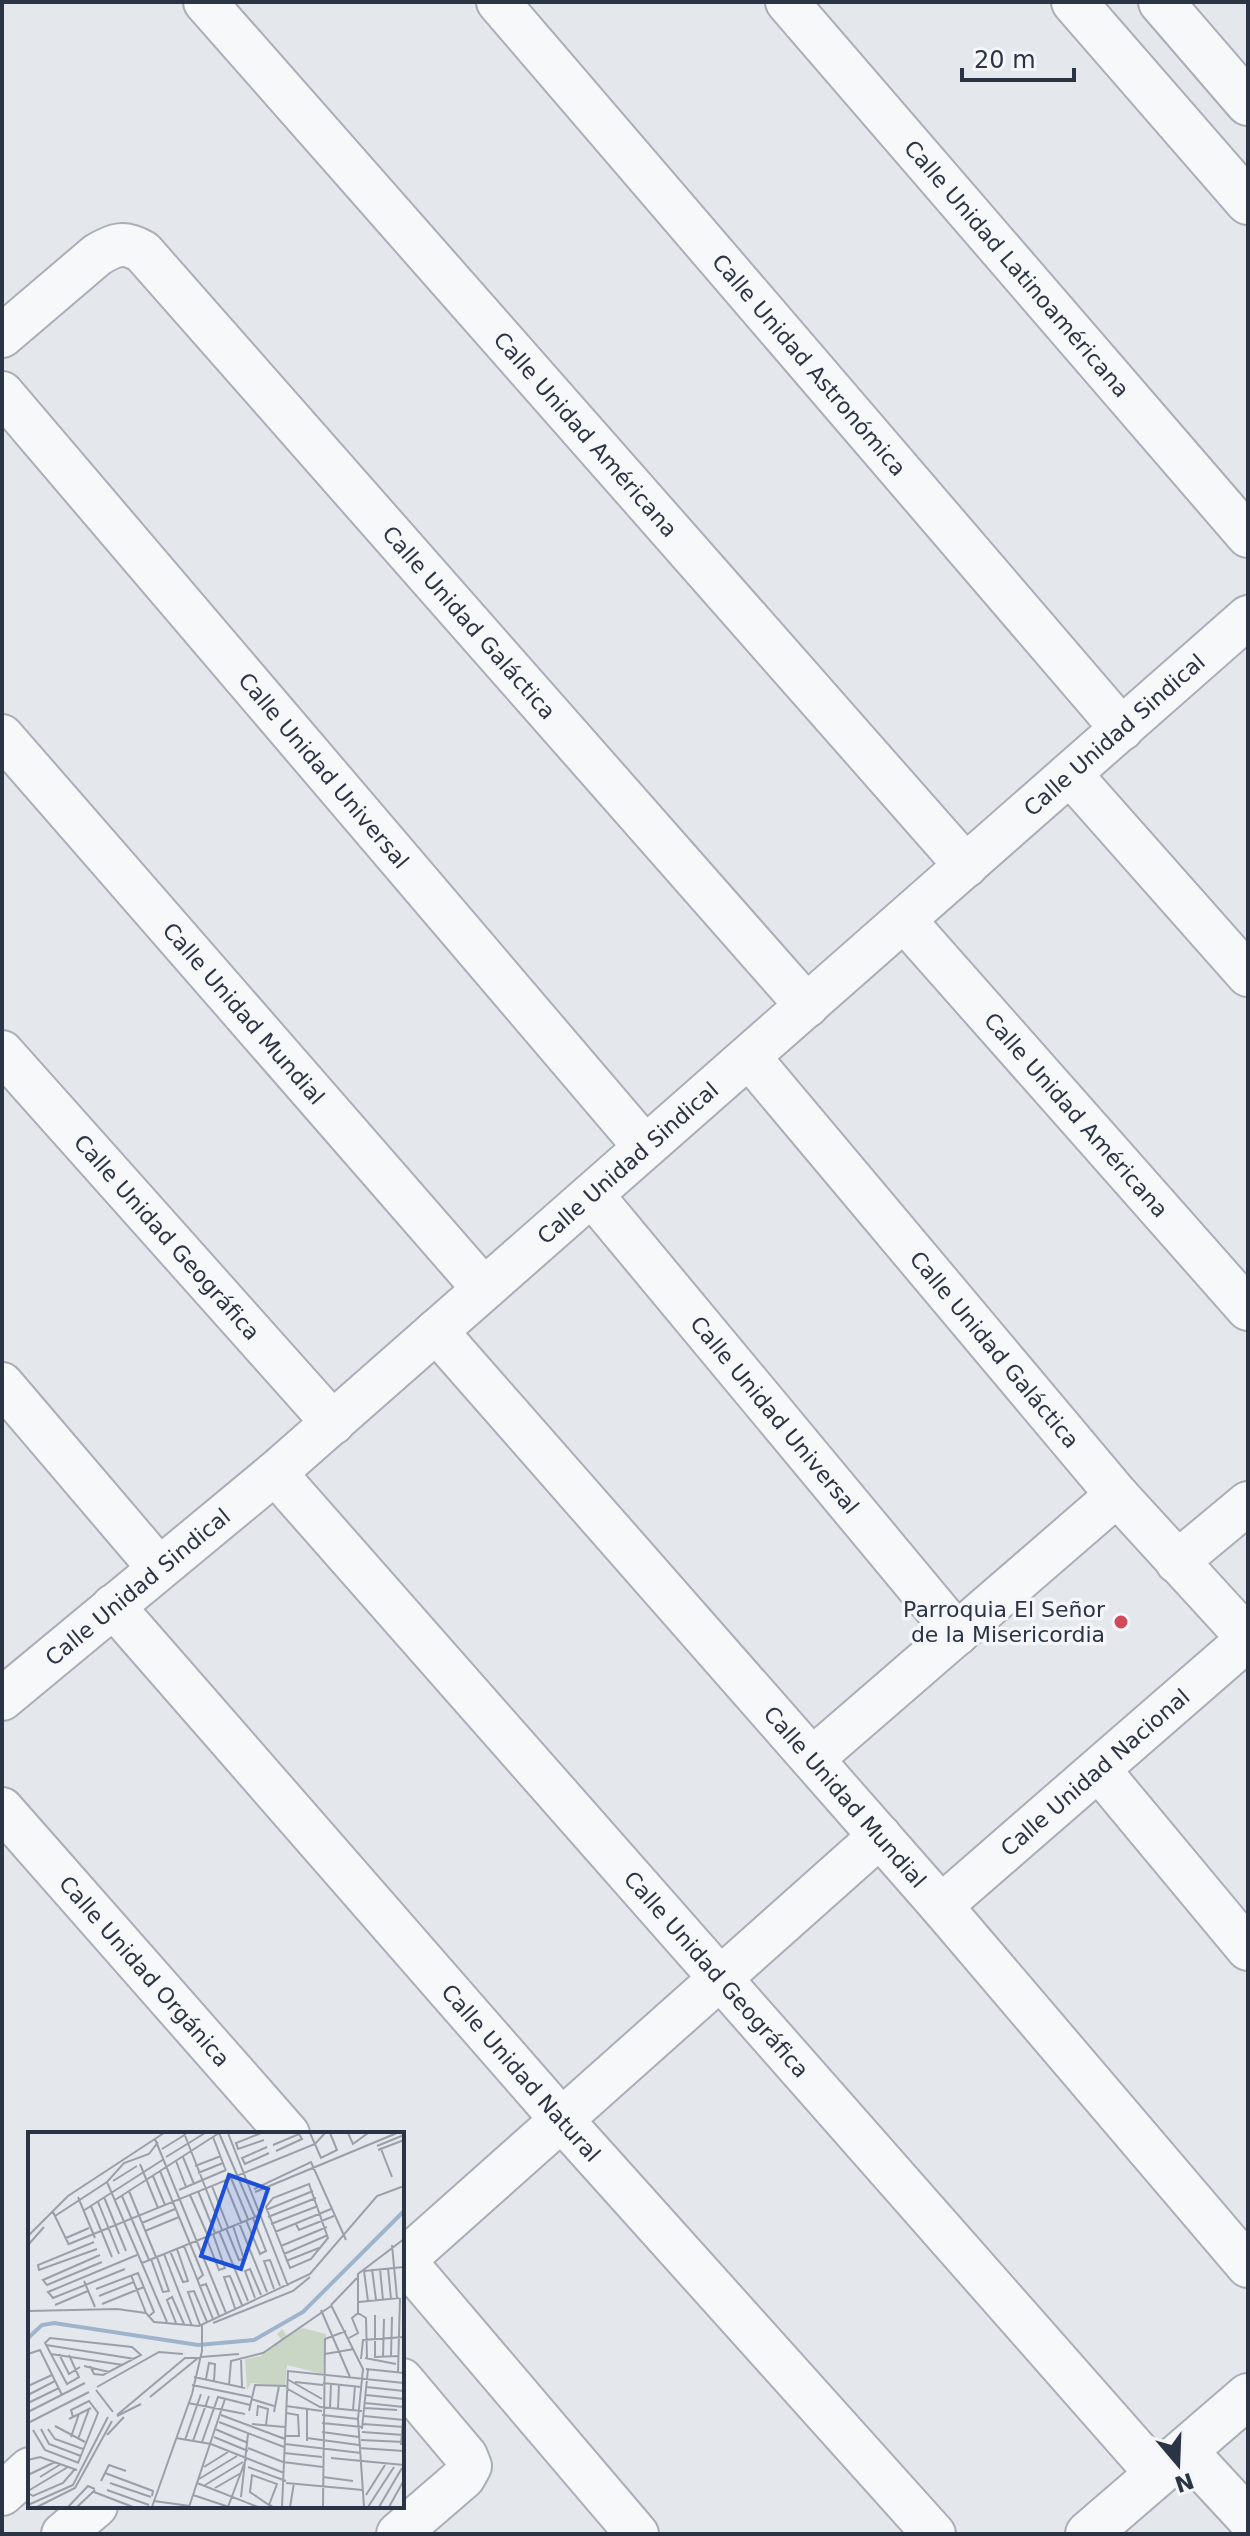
<svg xmlns="http://www.w3.org/2000/svg" width="1250" height="2536" font-family="'DejaVu Sans',sans-serif">
	<style>
		.lines { fill: none; stroke-linecap: round; stroke-linejoin: round }
		.minor-casing { stroke: #a9aeb7; stroke-width: 46 }
		.tertiary-casing { stroke: #a9aeb7; stroke-width: 48 }
		.minor { stroke: #f7f8fa; stroke-width: 42 }
		.tertiary { stroke: #f7f8fa; stroke-width: 44 }
		.poi-dot { fill: #d1495b; stroke: #f4f6f9; stroke-width: 3 }
		.labels { text-anchor: middle; dominant-baseline: central; stroke-width: 7; stroke-linejoin: round; paint-order: stroke }
		.street-label { font-size: 22px; fill: #2b3445; stroke: #f4f6f9 }
		.poi-label { font-size: 22px; fill: #2b3445; stroke: #f4f6f9; text-anchor: end }
		.inset-river { fill: none; stroke: #9fb4cc; stroke-width: 4 }
		.inset-road { fill: none; stroke: #9a9fa9; stroke-width: 2 }
		.view { fill: #1d4ed8; fill-opacity: 0.15; stroke: #1d4ed8; stroke-width: 4 }
		.inset-edge { fill: none; stroke: #2b3445; stroke-width: 4 }
	</style>
	<rect width="100%" height="100%" fill="#e4e7ec"/>
	<g class="lines">
		<g class="minor-casing">
			<g id="minor">
				<path id="s1" d="M205 2 966 866"/>
				<path id="s2" d="M498 2 1122 729"/>
				<path id="s3" d="M787 2 1248 536"/>
				<path id="s4" d="M2 336 97 255C115 244 124 241 143 252L807 1006"/>
				<path id="s5" d="M2 393 645 1147"/>
				<path id="s6" d="M2 736 484 1289"/>
				<path d="M1070 774 1248 975"/>
				<path id="s7" d="M904 920 1248 1309"/>
				<path id="s8" d="M2 1052 333 1423"/>
				<path id="s9" d="M749 1057 1117 1495 1248 1638"/>
				<path id="s10" d="M592 1195 957 1634"/>
				<path id="s11" d="M436 1331 941 1906 1248 2266"/>
				<path d="M2 1384 158 1567"/>
				<path id="s12" d="M275 1473 1157 2474"/>
				<path d="M1177 1562 1248 1503"/>
				<path id="s13" d="M113 1606 561 2119 934 2534"/>
				<path id="s14" d="M2 1699 275 1473 1248 617"/>
				<path d="M812 1759 1117 1495"/>
				<path d="M1099 1770 1248 1949"/>
				<path id="s15" d="M2 1809 288 2134"/>
				<path id="s16" d="M941 1906 1248 1639"/>
				<path d="M402 2258 637 2534"/>
				<path d="M404 2260 880 1836"/>
				<path d="M1185 2450 1248 2518"/>
				<path d="M2 2494 30 2469"/>
				<path d="M63 2534 96 2506"/>
				<path d="M398 2534 464 2477 470 2466 466 2456 402 2380"/>
			</g>
		</g>
		<g class="tertiary-casing">
			<path id="tertiary" d="M1074 2 1248 202
				M1161 2 1248 103
				M1088 2534 1248 2396"/>
		</g>
		<use href="#minor" class="minor"/>
		<use href="#tertiary" class="tertiary"/>
	</g>
	<circle class="poi-dot" cx="1121" cy="1622" r="8"/>
	<g class="labels">
		<g class="street-label">
			<text stroke="none"><textPath href="#s3" startOffset="352">Calle Unidad Latinoaméricana</textPath></text>
			<text stroke="none"><textPath href="#s2" startOffset="478">Calle Unidad Astronómica</textPath></text>
			<text stroke="none"><textPath href="#s1" startOffset="576">Calle Unidad Américana</textPath></text>
			<text stroke="none"><textPath href="#s4" startOffset="668">Calle Unidad Galáctica</textPath></text>
			<text stroke="none"><textPath href="#s14" startOffset="1472">Calle Unidad Sindical</textPath></text>
			<text stroke="none"><textPath href="#s5" startOffset="496">Calle Unidad Universal</textPath></text>
			<text stroke="none"><textPath href="#s6" startOffset="368">Calle Unidad Mundial</textPath></text>
			<text stroke="none"><textPath href="#s7" startOffset="260">Calle Unidad Américana</textPath></text>
			<text stroke="none"><textPath href="#s14" startOffset="824">Calle Unidad Sindical</textPath></text>
			<text stroke="none"><textPath href="#s8" startOffset="248">Calle Unidad Geográfica</textPath></text>
			<text stroke="none"><textPath href="#s9" startOffset="382">Calle Unidad Galáctica</textPath></text>
			<text stroke="none"><textPath href="#s10" startOffset="286">Calle Unidad Universal</textPath></text>
			<text stroke="none"><textPath href="#s14" startOffset="176">Calle Unidad Sindical</textPath></text>
			<text stroke="none"><textPath href="#s16" startOffset="204">Calle Unidad Nacional</textPath></text>
			<text stroke="none"><textPath href="#s11" startOffset="620">Calle Unidad Mundial</textPath></text>
			<text stroke="none"><textPath href="#s15" startOffset="216">Calle Unidad Orgánica</textPath></text>
			<text stroke="none"><textPath href="#s12" startOffset="668">Calle Unidad Geográfica</textPath></text>
			<text stroke="none"><textPath href="#s13" startOffset="620">Calle Unidad Natural</textPath></text>
		</g>
		<g class="poi-label">
			<text x="1105" y="1609">Parroquia El Señor<tspan x="1105" dy="25">de la Misericordia</tspan></text>
		</g>
	</g>
	<g transform="translate(28 2132)">
		<rect width="376" height="376" fill="#e4e7ec"/>
		<path d="M275 196 298 202 295 242 259 233 257 254 223 251 219 258 217 227 233 224 253 207 249 202 254 197 258 203Z" fill="#c9d6c5"/>
		<path class="inset-river" d="M0 206 14 193 26 191 170 213 226 208 275 180 376 79"/>
		<path class="inset-road" d="M156 1 194 98M191 1 227 85M200 1 260 154M233 1 208 11 210 17 236 8M282 1 293 26 309 18 302 1M320 1 325 12 340 1M185 5 198 39M127 7 198 181M245 13 271 2 274 7 248 19M349 14 376 3M239 15 214 26 217 32 241 21M134 17 158 2M353 17 364 45M350 18 376 8M138 25 177 1M155 25 166 52M148 29 158 55M112 32 130 76M167 34 193 24M132 39 175 143 169 148M170 41 195 31M125 44 137 73M203 46 220 87M196 48 213 90M85 49 109 34M79 50 139 190M281 52 300 106 283 127 262 136 238 75 245 66ZM184 54 200 95M226 57 283 30 318 108M151 58 198 38M101 59 128 125M170 59 187 101M227 60 369 1M162 63 180 104M94 64 121 128M50 65 67 106M76 65 98 119M87 68 191 1M70 70 91 122M63 74 84 125M238 78 285 59M55 79 136 27M25 80 41 113M27 84 79 50 96 31 121 22 130 10M240 85 288 66M218 88 232 122 238 119 225 86M114 91 147 77M211 91 239 160M243 92 290 74M268 92 271 98 306 84M198 96 211 128 216 127 205 94M117 99 151 85M191 99 220 169M247 100 303 77M0 104 40 64 136 1M178 105 191 138 197 136 185 102M38 106 61 96M66 110 10 133 11 138 69 117M41 112 287 12 297 1M0 113 16 95M364 113 369 166M156 114 185 187M253 114 299 95M142 119 155 150 160 149 149 117M136 122 164 194M256 122 300 103M72 123 15 148 19 153 74 130M123 127 135 160 141 159 129 125M258 129 291 116M114 131 232 83M360 136 363 167M97 137 25 166 20 160 109 123M344 137 348 168M352 137 355 168M336 139 376 135M336 139 340 169M103 143 118 181M56 149 67 175M172 154 178 152 191 184M68 157 110 141 126 180 121 184M246 157 236 129 242 128 252 154M71 164 106 150M227 166 217 139 222 137 233 163M331 170 371 166M74 172 116 155M27 173 60 159M303 173 335 237 330 287 336 375M303 173 329 146M207 176 196 145 202 144 214 173M293 178 322 245M0 179 89 177 118 181 126 190 171 194 282 142 349 64 376 54M330 181V142L376 107M330 181 338 186 339 226M347 183V225M148 191 139 168 144 165 156 192M185 191 265 159 282 145M172 193 160 160 166 159 179 190M321 206 330 201 324 186 330 181M18 213 107 227M0 222 12 218 34 263M23 222 95 233M31 222 41 242 52 235M297 222 326 217M41 223 51 245 39 252 17 211 22 206 104 215 113 223 75 243 66 242 62 234M363 224 364 185M173 225 211 222M346 225 371 224M355 225 356 187M213 226 214 255M337 226 368 232M333 227 335 208 376 205M56 234 81 240M338 237 376 241M370 240 372 166M166 245 217 256M178 247 181 231 187 232 186 249M259 247 294 267M267 250 295 253M295 251 333 255M164 253 223 265M201 253 203 229 235 221 303 174M0 254 24 243M69 255 131 220 155 222M338 255 376 259M258 256 292 275 334 279M68 258 85 280M0 263 27 249M338 263 376 267M122 265 170 226M223 267 246 274M0 271 31 256M160 271 217 282M337 271 376 275M258 274 294 279M302 276 303 252M310 276 311 252M337 276 369 278M325 278 327 254M221 279 227 253 258 254M0 280 57 251M246 280 251 254M89 283 157 226H173M193 283 257 307M294 283 330 287M89 284 113 272M229 284 230 274 240 277 238 293M336 284 376 288M45 285 43 278 61 269 70 281 50 331M41 287 63 276M191 290 256 315M0 291 61 260M294 291 334 295M224 292 257 295M335 292 376 295M27 294 57 310M13 297 21 312 53 324M20 297 27 307 55 317M187 297 220 311M334 297 340 237M5 298 17 318 51 331M294 300 331 305M334 300 376 303M79 303 96 285M257 304H271L270 283 258 281M43 305 51 282M186 305 220 319M148 306 183 312 256 341M279 306 331 313M50 307 61 277M157 308 173 262M333 308 376 310M165 309 181 264M279 309V277M174 310 190 265 222 273M257 312 333 321M373 313 376 276M220 316 255 330 295 335M331 316 376 319M256 321 294 325M303 326 376 333M0 328 12 325 49 338M176 335 200 320M220 335 258 349M77 341 125 359 124 364M0 343 27 330M12 345 33 332M295 345 325 349M171 347 209 324M73 349 81 333 98 339M82 351 123 365M169 351 230 375M258 351 335 358M177 353 215 330M187 356 213 341M79 358 121 373M0 359 40 335M66 360 105 375M0 361 5 364 35 351 47 337M165 363 201 375M338 363 357 333M213 365 220 302M126 369 162 374M0 373 45 353 80 285M241 373 249 352 224 343 222 360 235 369 241 373H242L245 375M9 375 47 356 84 289M40 375 60 354 67 357M49 375 67 358M124 375 164 262 174 219V193M161 375 197 267M200 375 218 327M254 375 260 239 376 251M262 375 266 351M295 375 297 207 318 199M340 375 366 335M351 375 374 336M361 375 376 348"/>
		<path class="view" d="M201 43 240 57 213 137 173 124Z"/>
		<rect width="376" height="376" class="inset-edge"/>
	</g>
	<rect width="1250" height="2536" fill="none" stroke="#2b3445" stroke-width="8"/>
	<g transform="translate(1178 2464) rotate(161)" stroke="#f4f6f9" stroke-width="6" paint-order="stroke">
	<path d="M0-6L14 30L0 20L-14 30Z" fill="#2b3445"/>
	<text y="-12" font-size="22" font-weight="bold" text-anchor="middle" fill="#2b3445">N</text>
	</g>
	<path d="M962 68v12h112v-12" fill="none" stroke="#2b3445" stroke-width="4"/>
	<text x="974" y="68" font-size="24" fill="#2b3445" stroke="#f4f6f9" stroke-width="6" paint-order="stroke">20 m</text>
</svg>
